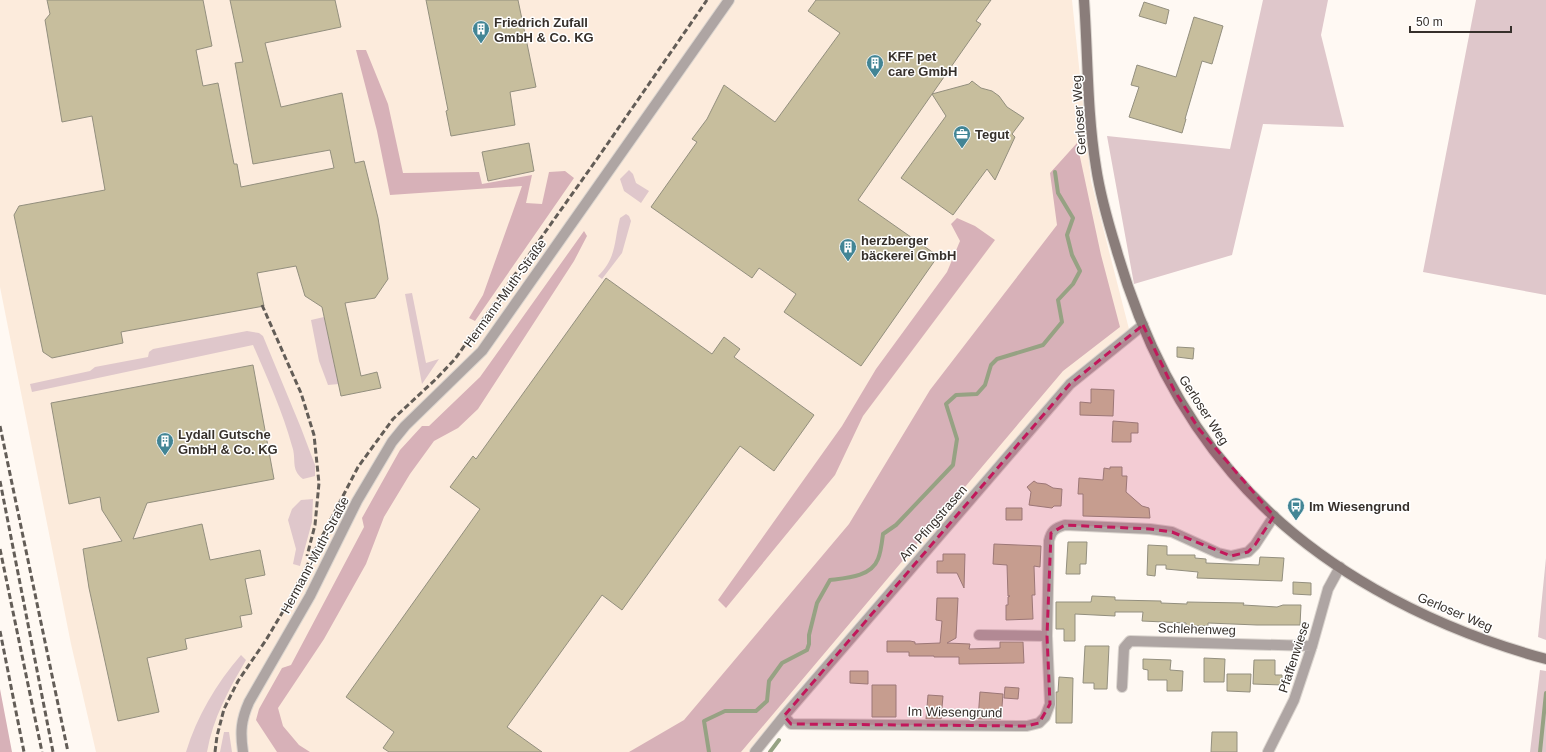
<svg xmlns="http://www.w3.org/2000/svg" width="1546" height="752" font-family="Helvetica,sans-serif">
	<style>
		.built { fill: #fcebdc }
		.green { fill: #dfc7cb }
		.forest { fill: #d7b1b8 }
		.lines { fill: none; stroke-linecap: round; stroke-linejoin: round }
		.stream { stroke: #96a283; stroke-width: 4 }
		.building { fill: #c7be9d; stroke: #938f7e }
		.street-casing { stroke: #dbd5cf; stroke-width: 12 }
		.secondary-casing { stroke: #dbd5cf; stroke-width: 12 }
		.street { stroke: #aea5a3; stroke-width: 10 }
		.secondary { stroke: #8a7d7a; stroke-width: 10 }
		.rail { stroke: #635d57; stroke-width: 3; stroke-dasharray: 6 3; stroke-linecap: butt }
		.marked { fill: #c2185b; fill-opacity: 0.2; stroke: #c2185b; stroke-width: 3; stroke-dasharray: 8 5; stroke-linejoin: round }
		.labels { text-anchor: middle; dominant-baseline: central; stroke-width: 3; stroke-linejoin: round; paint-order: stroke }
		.poi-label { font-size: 13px; font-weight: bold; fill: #36302b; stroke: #fff; text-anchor: start }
		.street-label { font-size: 13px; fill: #36302b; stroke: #fff }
	</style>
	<rect width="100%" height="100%" fill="#fff9f3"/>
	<path class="built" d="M0 0H1072L1091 181 1129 329 1068 378 779 712 750 752H96L71 644 0 287Z"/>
	<path class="green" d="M1263 0H1328L1321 35 1344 127 1263 124 1232 255 1134 284 1107 136 1230 149Z
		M1476 0H1546V295L1423 272Z
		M629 170 633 174 636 183 649 191 641 203 624 191 620 179Z
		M626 214 629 216 631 221 622 253 602 279 598 276C617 258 614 240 620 218Z
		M412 293 426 363 439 359 422 384 405 294Z
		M324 317 339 384 328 385 319 361 311 320Z
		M247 331 259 333 263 336 301 428 315 465V476L303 479C290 469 297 460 292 446 283 413 267 377 253 345L32 392 30 384 90 371 95 367 148 357 149 352 153 349Z
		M313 499 312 522 300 566 293 564 296 549 288 520 292 509 301 500Z
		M1546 558V640L1538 637Z
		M241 655 246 660C229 689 213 718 207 752H186C197 716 216 684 241 655Z
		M1540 670 1546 671V752H1530Z
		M224 732H229L232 752H220Z"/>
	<path class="forest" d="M356 50H366L388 104 403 173 479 172 482 184 532 175 526 203 542 204 549 172 565 171 574 178 475 321 469 318 483 295 522 186 390 195 377 131Z
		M1077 143 1101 255 1120 327 1063 371 741 752H629L684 720 849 524 930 390 1057 225 1050 173Z
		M957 218 975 226 995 240 863 416 835 475 726 608 718 600 842 426 876 369 947 272 960 241 951 224Z
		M584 231 587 236 574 261 478 409 458 428 434 441 410 474 384 517 366 564 324 639 278 708 283 726 299 745 310 752H277L256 720 259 709 282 668 291 665 364 527 362 518 400 450 422 426H429L480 377Z
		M0 689 12 752H0Z"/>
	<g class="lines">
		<path class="stream" d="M709 752 704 721 725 711H756L767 701 769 681 782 663 807 650 809 644V635L817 603 830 580C846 578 871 577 878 559 881 552 882 542 883 534L896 525 953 465 957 439 946 404 956 395 977 394 985 385 991 365 997 359 1043 345 1062 322 1058 300 1073 284 1080 271 1072 255 1067 235 1073 218 1058 193 1055 172
			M770 752 779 740
			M1540 752 1546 693"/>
	</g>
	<path class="building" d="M47 0H203L212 46 196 50 203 86 218 83 234 164H237L241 187 334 168 330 150 253 164 235 63 243 62 230 0H335L341 27 265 43 281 107 342 93 355 163 364 161 378 218 388 279 375 298 345 303 361 376 377 372 381 388 341 396 322 307 305 296 296 266 257 273 264 306 121 332 123 343 52 358 43 352 14 215 19 206 105 190 92 116 62 122 45 20 50 14Z
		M426 0H518L536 87 510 92 515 125 451 136 446 111 448 110Z
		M816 0H991L976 21 981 24 858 200 938 256 861 366 784 312 796 294 759 268 752 278 651 207 697 142 692 139 707 119 724 85 775 122 840 33 808 11Z
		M1144 2 1169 10 1166 24 1139 16Z
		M1194 17 1223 26 1212 64 1202 61 1185 119H1186L1182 133 1129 117 1139 87 1131 85 1137 65 1176 77Z
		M972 81 981 88 992 91 999 96 1007 107 1024 118 1012 134 1015 137 995 180 987 169 953 215 901 178 946 116 932 94 969 84Z
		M529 143 534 171 488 181 482 152Z
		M606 278 712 354 724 337 740 349 734 357 814 415 774 471 740 446 622 610 602 595 507 727 542 752H389L383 748 394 732 346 697 480 509 450 487 473 456 476 459Z
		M1177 347 1194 348 1193 359 1177 357Z
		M253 365 274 479 147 503 133 539 202 524 210 560 260 550 265 575 245 579 252 614 240 616 242 627 185 639 187 649 147 658 159 712 118 721 89 588 83 549 122 541 102 510 100 497 69 504 51 403Z
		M1091 389 1114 390 1113 416 1080 415V402L1091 403Z
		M1113 421 1138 423V433H1131V442H1112Z
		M1110 467H1122V476H1127L1126 492 1142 506 1149 508 1150 518 1083 516V494H1078L1079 478 1103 480 1104 468 1110 469Z
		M1034 481 1037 483 1046 484 1053 488 1062 489 1061 506H1054L1052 508 1029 505 1031 492 1027 487Z
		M1006 508H1022V520H1006Z
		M1068 542H1087L1086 564H1080V574H1066Z
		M994 544 1041 546 1040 567 1034 566 1035 595H1032L1033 619 1006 620V605H1008V597L1010 596H1008L1007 565 993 564Z
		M1148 545 1167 546V555H1195V558L1206 559V563L1259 565 1260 557 1284 558 1282 581 1197 578 1198 572 1166 569V565H1156L1155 576 1147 575Z
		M943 554H965L964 588 957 573H937V561H943Z
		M1293 582 1311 583V595L1293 594Z
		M1092 596 1115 597V600L1161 601V603L1187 604V602L1244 603 1243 605 1277 607 1283 605H1301L1300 625H1257L1208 623V626H1186V623L1142 621 1143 612H1115V616L1075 614V641H1064V629H1056V602H1091Z
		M937 598H958L956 638 947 643 970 644 969 649 1000 648V642H1023L1024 663 959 664V657H934V656H909V652H887V641H910L915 642V644L940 643 942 621 936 620Z
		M1085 646H1109L1107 689H1094V683H1083Z
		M1204 658 1225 659 1224 682H1204Z
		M1143 659 1171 660 1170 670 1183 671 1182 691H1167V680H1148V670L1143 669Z
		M1254 660H1275V675H1282V685L1253 684Z
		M850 671H868V684L850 683Z
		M1227 674H1251L1250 692 1227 691Z
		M1059 677 1073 678 1072 723H1056V692H1058Z
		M872 685H896V717H872Z
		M1005 687 1019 688 1018 699 1004 698Z
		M980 692 1003 694 1001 719H978Z
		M928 695 943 696 941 719H926Z
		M1212 732H1237V752H1211Z"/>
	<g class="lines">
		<g class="street-casing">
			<path id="street" d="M979 635 1047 636
				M1122 687 1124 648 1130 641 1312 646
				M784 716 791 724 1027 726 1039 723 1045 717 1050 704 1047 636 1049 541C1051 531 1055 528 1065 525L1150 529 1172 532 1218 553 1231 556 1248 552 1255 545 1274 516
				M243 752C240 732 241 720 249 702L310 596 357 501 392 442 405 426 482 351 729 0
				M755 752 784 716 1070 384 1143 325
				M1268 752 1294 700 1312 646 1328 589 1340 567"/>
		</g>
		<g class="secondary-casing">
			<path id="secondary" d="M1084 0C1088 55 1087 112 1096 167 1100 194 1108 222 1116 248 1139 329 1177 409 1232 473 1312 567 1429 627 1546 659"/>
		</g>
		<use href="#street" class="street"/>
		<use href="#secondary" class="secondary"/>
		<path class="rail" d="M262 305 301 393 314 435 319 483 315 525 307 556
			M0 426 68 752
			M0 481 53 752
			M0 549 42 752
			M0 631 24 752
			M215 752 217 736 224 709 238 681 266 640 285 608 358 467 393 419 436 379 455 359 597 159 707 0"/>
	</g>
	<path class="marked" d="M1143 325 1174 390 1199 429 1274 516 1255 545 1248 552 1231 556 1172 532 1150 529 1065 525 1051 533 1047 636 1050 704 1039 723 1027 726 791 724 784 716 1070 384Z"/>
	<defs>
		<g id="building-pin" transform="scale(0.9)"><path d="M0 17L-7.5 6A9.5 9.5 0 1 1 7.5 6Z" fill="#428595" stroke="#fff"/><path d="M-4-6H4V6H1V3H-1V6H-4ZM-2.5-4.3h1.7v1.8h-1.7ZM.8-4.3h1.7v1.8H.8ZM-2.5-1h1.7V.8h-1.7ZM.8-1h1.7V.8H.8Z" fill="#fff"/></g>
		<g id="office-pin" transform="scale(0.9)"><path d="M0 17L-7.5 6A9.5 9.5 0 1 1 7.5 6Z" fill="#428595" stroke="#fff"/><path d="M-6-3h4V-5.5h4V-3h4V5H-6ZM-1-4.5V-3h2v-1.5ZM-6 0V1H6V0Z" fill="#fff"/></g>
		<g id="bus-pin" transform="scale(0.9)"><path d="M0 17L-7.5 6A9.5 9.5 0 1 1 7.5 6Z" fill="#428595" stroke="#fff"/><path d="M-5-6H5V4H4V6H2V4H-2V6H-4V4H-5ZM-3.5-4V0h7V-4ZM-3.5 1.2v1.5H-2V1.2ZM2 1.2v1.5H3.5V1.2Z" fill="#fff"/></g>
	</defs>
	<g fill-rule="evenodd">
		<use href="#building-pin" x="481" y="29"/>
		<use href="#building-pin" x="875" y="63"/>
		<use href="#office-pin" x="962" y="134"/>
		<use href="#building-pin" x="848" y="247"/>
		<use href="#building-pin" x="165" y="441"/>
		<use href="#bus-pin" x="1296" y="506"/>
	</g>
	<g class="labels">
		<g class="poi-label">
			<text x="494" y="22">Friedrich Zufall<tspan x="494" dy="15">GmbH &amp; Co. KG</tspan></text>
			<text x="888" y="56">KFF pet<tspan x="888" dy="15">care GmbH</tspan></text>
			<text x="975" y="134">Tegut</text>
			<text x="861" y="240">herzberger<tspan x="861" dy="15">bäckerei GmbH</tspan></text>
			<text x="178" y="434">Lydall Gutsche<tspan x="178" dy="15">GmbH &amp; Co. KG</tspan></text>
			<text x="1309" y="506">Im Wiesengrund</text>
		</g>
		<g class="street-label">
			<text transform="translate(1079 115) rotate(-94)">Gerloser Weg</text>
			<text transform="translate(505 293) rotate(-54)">Hermann-Muth-Straße</text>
			<text transform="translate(1204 410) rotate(57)">Gerloser Weg</text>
			<text transform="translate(933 523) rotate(-49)">Am Pfingstrasen</text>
			<text transform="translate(315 555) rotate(-62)">Hermann-Muth-Straße</text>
			<text transform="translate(1455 612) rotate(23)">Gerloser Weg</text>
			<text transform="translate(1197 629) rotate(2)">Schlehenweg</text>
			<text transform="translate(1294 657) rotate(-72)">Pfaffenwiese</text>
			<text transform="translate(955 712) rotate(1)">Im Wiesengrund</text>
		</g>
	</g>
	<path d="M1410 26v6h101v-6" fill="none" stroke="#36302b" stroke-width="2"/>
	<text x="1416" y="26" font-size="12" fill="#36302b" stroke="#ffffff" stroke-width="3" paint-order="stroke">50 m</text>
</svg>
